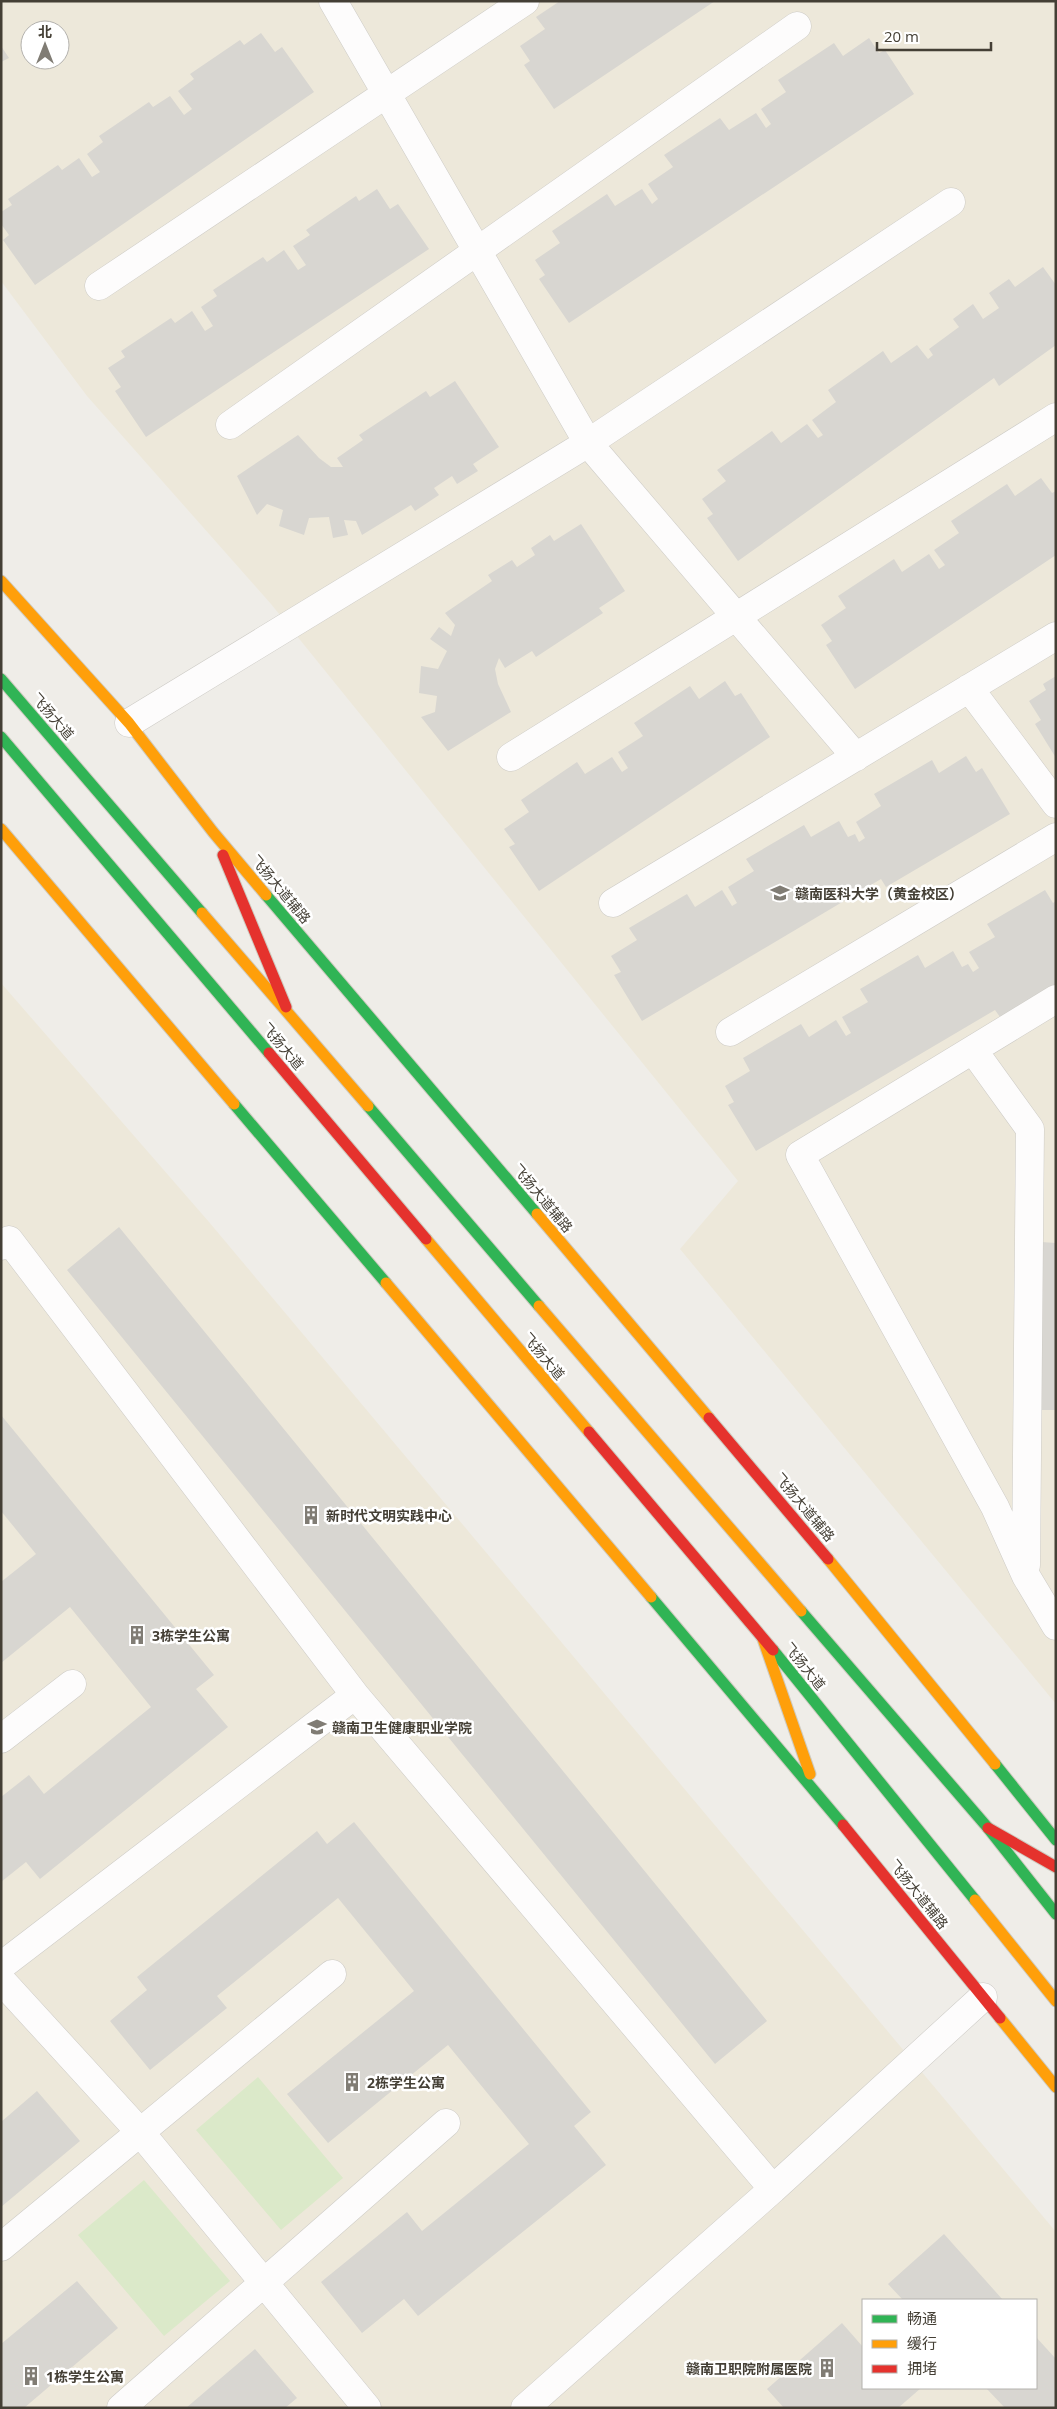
<svg xmlns="http://www.w3.org/2000/svg" width="1057" height="2409" font-family="'Open Sans','Noto Sans SC',sans-serif">
	<style>
		.education { fill: #ede8da; fill-rule: evenodd }
		.green { fill: #dbe9c9 }
		.building { fill: #d8d6d1 }
		.lines { fill: none; stroke-linecap: round; stroke-linejoin: round }
		.street-casing { stroke: #cdcbc6; stroke-width: 29 }
		.fast-casing { stroke: #cecabf; stroke-width: 13 }
		.slow-casing { stroke: #cecabf; stroke-width: 13 }
		.jam-casing { stroke: #cecabf; stroke-width: 13 }
		.street { stroke: #fdfcfc; stroke-width: 28 }
		.fast { stroke: #30b455; stroke-width: 11 }
		.slow { stroke: #ff9f0a; stroke-width: 11 }
		.jam { stroke: #e5322d; stroke-width: 11 }
		.labels { text-anchor: middle; dominant-baseline: central; stroke-width: 5; stroke-linejoin: round; paint-order: stroke }
		.street-label { font-size: 14px; fill: #443f35; stroke: #fff }
		.poi-label { font-size: 14px; font-weight: bold; fill: #443f35; stroke: #fff; text-anchor: start }
	</style>
	<rect width="100%" height="100%" fill="#efede8"/>
	<path class="education" d="M1 1H1056V1704L680 1249 738 1181 271 604 87 396 1 281ZM30 30H60V60H30Z
		M1 983 209 1222 1056 2232V2408H1ZM863 2300H1036V2388H863Z"/>
	<path class="green" d="M258 2077 343 2178 281 2230 196 2130Z
		M144 2180 230 2281 164 2336 78 2235Z"/>
	<path class="building" d="M560 1H715L554 109 524 65 530 61 520 46 545 29 536 17Z
		M261 33 275 52 282 47 314 92 35 285 3 240 9 235 1 224V212L12 205 8 199 58 165 62 170 79 158 92 177 100 172 87 154 103 142 99 136 149 102 153 107 170 96 184 115 192 109 178 91 194 79 190 74 240 40 244 45Z
		M869 38 879 53 885 50 914 94 569 323 539 279 545 275 535 260 560 243 552 231 607 194 615 206 642 189 652 204 658 199 648 184 673 167 664 155 720 118 729 130 756 113 766 128 771 124 761 109 786 92 778 80 834 43 843 56Z
		M1 46 9 58 1 62Z
		M377 189 390 209 398 204 429 249 146 437 115 391 121 387 108 368 125 357 121 351 171 318 175 323 192 311 205 331 213 326 201 307 217 296 213 290 263 257 267 262 284 250 298 270 306 265 293 246 310 235 306 230 356 196 359 201Z
		M1043 267 1056 285V345L999 386 994 378 738 561 707 518 713 514 702 499 726 481 717 470 772 431 781 443 807 424 818 438 823 435 812 420 836 402 828 390 883 351 891 363 917 345 928 359 933 355 929 349 959 327 953 319 973 304 983 319 999 308 989 293 1009 279 1015 287Z
		M455 381 499 447 473 464 478 471 457 484 452 476 434 488 439 495 415 511 411 505 362 535 356 521 344 520 348 535 333 538 329 517 309 518 304 535 279 526 283 510 267 504 257 515 237 476 298 435 319 458 331 467H343L337 458 363 440 359 435 426 391 430 397Z
		M1041 478 1052 493 1056 491V555L855 689 826 645 832 641 821 625 846 608 838 596 894 559 902 572 929 554 939 569 945 565 934 550 959 533 951 521 1007 484 1015 496Z
		M581 524 625 591 599 608 603 613 536 657 532 651 505 668 499 658 495 669 498 684 511 712 448 751 421 717 435 712 437 696 419 693 421 666 438 669 447 651 430 639 439 627 451 636 455 625 445 613 492 581 488 575 512 560 517 567 535 555 531 548 550 535 554 541Z
		M1056 676V758L1035 724 1041 720 1029 701 1046 690 1043 684Z
		M725 681 735 696 741 693 770 737 539 891 509 847 515 844 504 829 529 812 521 800 577 762 585 774 612 757 622 772 628 768 618 752 643 736 634 723 690 686 699 699Z
		M966 756 976 772 982 768 1010 814 886 887 881 879 642 1021 614 975 621 972 611 956 637 940 629 928 687 894 695 907 722 890 732 906 737 903 728 887 754 871 746 859 804 825 811 837 839 821 848 837 855 834 859 842 865 838 856 822 881 806 874 794 932 760 939 773Z
		M1045 890 1053 903 1056 901V984L1000 1017 995 1010 756 1151 728 1105 734 1102 725 1086 750 1071 743 1058 801 1024 809 1037 836 1020 846 1036 851 1033 842 1017 868 1002 860 989 918 955 925 968 953 951 962 967 968 964 973 972 979 968 969 952 995 937 987 924Z
		M119 1227 767 2021 715 2064 67 1270Z
		M1041 1242 1056 1243V1410H1039Z
		M1 1415 214 1675 196 1689 228 1727 40 1879 26 1862 1 1882V1797L29 1775 44 1794 151 1707 70 1607 1 1663V1582L36 1554 1 1511Z
		M354 1822 591 2112 574 2126 606 2165 418 2316 404 2299 362 2333 321 2282 407 2212 422 2231 529 2144 448 2045 328 2143 287 2094 414 1991 338 1898 217 1996 227 2008 150 2070 110 2021 147 1990 137 1977 317 1831 327 1844Z
		M37 2091 80 2141 1 2207V2122Z
		M944 2234 1003 2300H903L888 2284Z
		M77 2281 118 2328 24 2408H1V2344Z
		M842 2323 863 2347V2388H921L898 2408H784L767 2389Z
		M1036 2337 1056 2359V2408H1005L986 2388H1036Z
		M255 2349 297 2398 285 2408H186Z"/>
	<g class="lines">
		<g class="street-casing">
			<path id="street" d="M333 1 588 443 856 757
				M99 286 525 1
				M230 425 797 26
				M969 688 1056 804
				M129 723 588 443 951 202
				M511 757 1056 417
				M613 903 1056 636
				M1056 999 800 1155 995 1507 1026 1576 1056 1626
				M730 1032 1056 837
				M973 1050 1030 1129 1026 1565
				M1 1246 9 1240 355 1695 773 2189 525 2408
				M1 1739 72 1684
				M1 1966 355 1695
				M1 1980 140 2132 367 2408
				M773 2189 983 1997
				M1 2247 332 1974
				M121 2408 446 2123"/>
		</g>
		<g class="fast-casing">
			<path id="fast" d="M1 679 202 913
				M1 737 269 1053
				M266 895 537 1214
				M234 1104 386 1283
				M368 1106 539 1306
				M651 1597 843 1825
				M801 1611 988 1828 1056 1914
				M773 1650 975 1900
				M995 1764 1056 1840"/>
		</g>
		<g class="slow-casing">
			<path id="slow" d="M1 581 129 723 213 832 266 895
				M1 829 234 1104
				M202 913 368 1106
				M537 1214 709 1418
				M426 1239 589 1432
				M386 1283 651 1597
				M539 1306 801 1611
				M828 1559 995 1764
				M763 1639 810 1774
				M975 1900 1056 2001
				M1000 2018 1056 2087"/>
		</g>
		<g class="jam-casing">
			<path id="jam" d="M223 855 286 1007
				M269 1053 426 1239
				M709 1418 828 1559
				M589 1432 773 1650
				M843 1825 1000 2018
				M988 1828 1056 1867"/>
		</g>
		<use href="#street" class="street"/>
		<use href="#fast" class="fast"/>
		<use href="#slow" class="slow"/>
		<use href="#jam" class="jam"/>
	</g>
	<defs>
		<g id="university-bare" transform="scale(1.5)"><path d="M0-5L7-2L0 1L-7-2ZM-4 1L0 2.5L4 1V4Q0 6-4 4Z" fill="#807c74" stroke="#fff" stroke-width="2.5" paint-order="stroke"/></g>
		<g id="building-bare" transform="scale(1.5)"><path d="M-4-6H4V6H1V3H-1V6H-4ZM-2.5-4.3h1.7v1.8h-1.7ZM.8-4.3h1.7v1.8H.8ZM-2.5-1h1.7V.8h-1.7ZM.8-1h1.7V.8H.8Z" fill="#807c74" stroke="#fff" stroke-width="2.5" paint-order="stroke"/></g>
	</defs>
	<g fill-rule="evenodd">
		<use href="#university-bare" x="780" y="893"/>
		<use href="#building-bare" x="311" y="1515"/>
		<use href="#building-bare" x="137" y="1635"/>
		<use href="#university-bare" x="317" y="1727"/>
		<use href="#building-bare" x="352" y="2082"/>
		<use href="#building-bare" x="827" y="2368"/>
		<use href="#building-bare" x="31" y="2376"/>
	</g>
	<g class="labels">
		<g class="street-label">
			<text transform="translate(53 716) rotate(49)">飞扬大道</text>
			<text transform="translate(281 889) rotate(50)">飞扬大道辅路</text>
			<text transform="translate(283 1046) rotate(50)">飞扬大道</text>
			<text transform="translate(543 1198) rotate(50)">飞扬大道辅路</text>
			<text transform="translate(544 1356) rotate(50)">飞扬大道</text>
			<text transform="translate(805 1507) rotate(50)">飞扬大道辅路</text>
			<text transform="translate(805 1666) rotate(51)">飞扬大道</text>
			<text transform="translate(919 1894) rotate(51)">飞扬大道辅路</text>
		</g>
		<g class="poi-label">
			<text x="795" y="893">赣南医科大学（黄金校区）</text>
			<text x="326" y="1515">新时代文明实践中心</text>
			<text x="152" y="1635">3栋学生公寓</text>
			<text x="332" y="1727">赣南卫生健康职业学院</text>
			<text x="367" y="2082">2栋学生公寓</text>
			<text x="812" y="2368" text-anchor="end">赣南卫职院附属医院</text>
			<text x="46" y="2376">1栋学生公寓</text>
		</g>
	</g>
	<rect width="1057" height="2409" fill="none" stroke="#443f35" stroke-width="5"/>
	<rect x="862" y="2299" width="175" height="90" fill="#ffffff" stroke="#b4b2ae"/>
	<rect x="872" y="2315" width="25" height="8" fill="#30b455" stroke="#b4b2ae"/>
	<text x="907" y="2324" font-size="15" fill="#443f35">畅通</text>
	<rect x="872" y="2340" width="25" height="8" fill="#ff9f0a" stroke="#b4b2ae"/>
	<text x="907" y="2349" font-size="15" fill="#443f35">缓行</text>
	<rect x="872" y="2365" width="25" height="8" fill="#e5322d" stroke="#b4b2ae"/>
	<text x="907" y="2374" font-size="15" fill="#443f35">拥堵</text>
	<g transform="translate(45 45)"><circle r="24" fill="#ffffff" stroke="#b4b2ae"/>
	<path d="M0-4L9 19L0 12L-9 19Z" fill="#807c74"/>
	<text y="-8" font-size="14" font-weight="bold" text-anchor="middle" fill="#443f35">北</text>
	</g>
	<path d="M877 42v8h114v-8" fill="none" stroke="#443f35" stroke-width="2.5"/>
	<text x="884" y="42" font-size="15" fill="#443f35" stroke="#ffffff" stroke-width="4" paint-order="stroke">20 m</text>
</svg>
